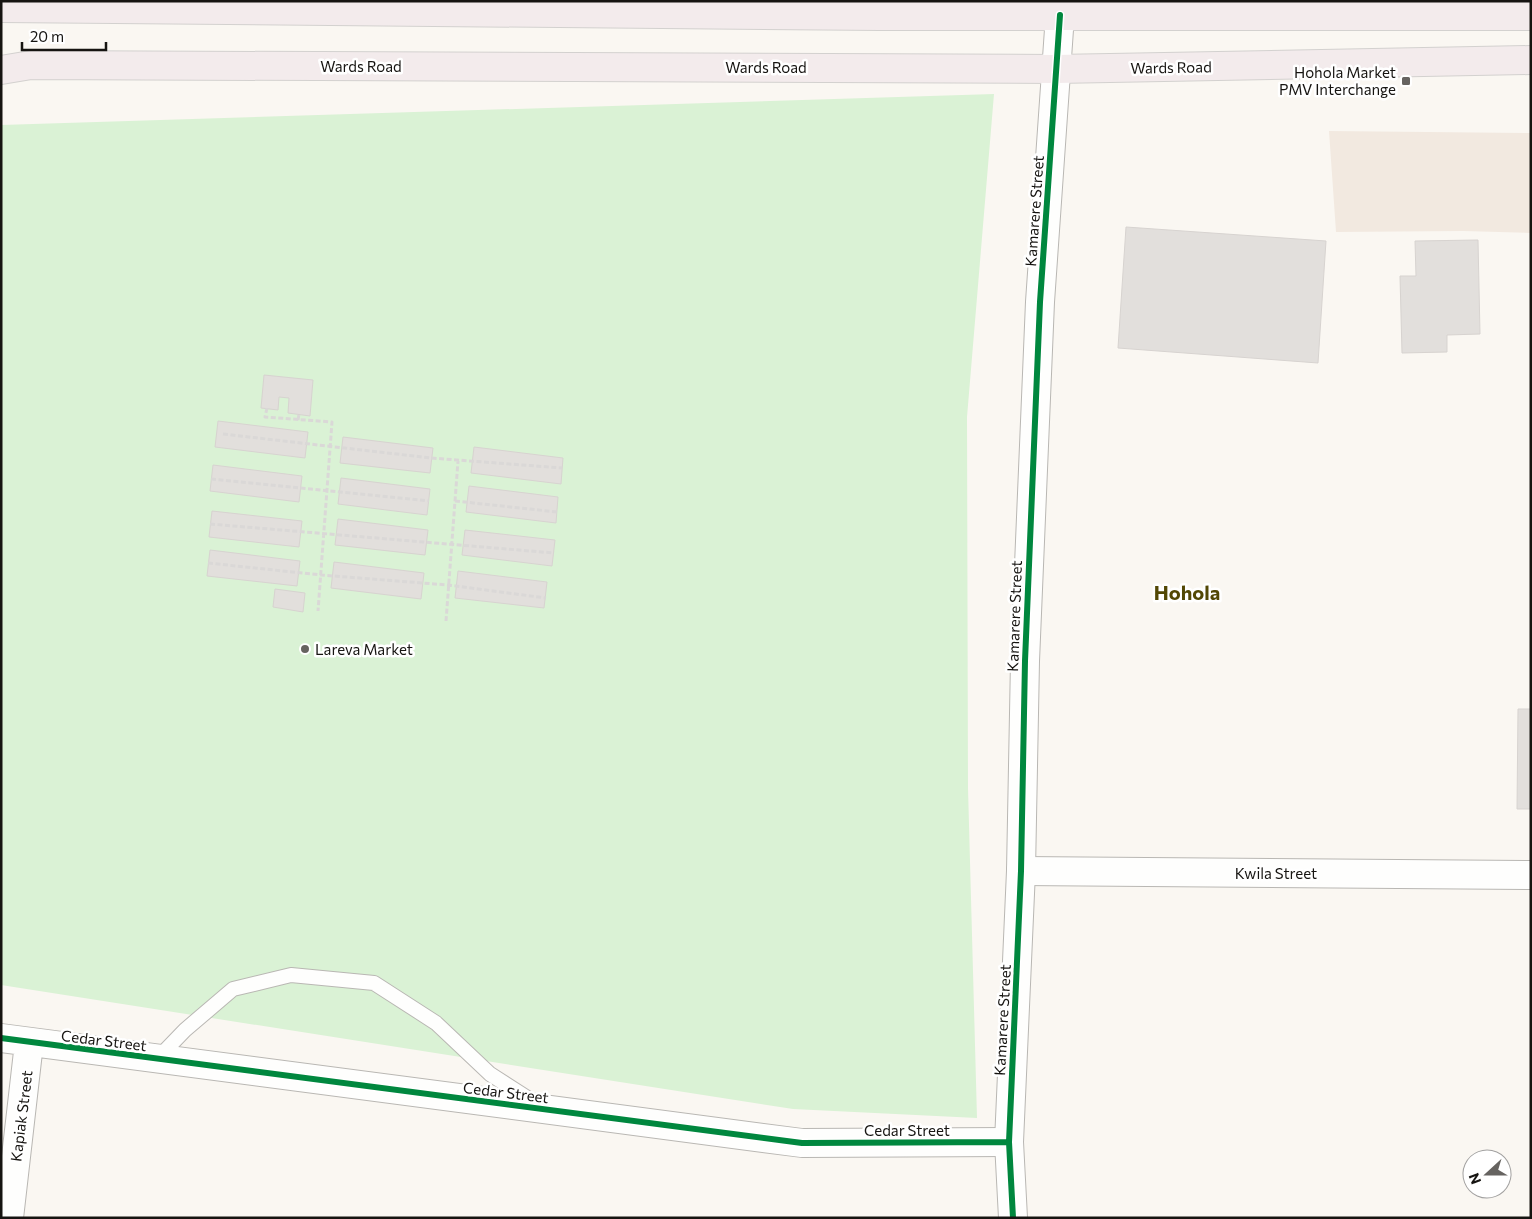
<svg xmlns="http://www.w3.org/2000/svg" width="1532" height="1219" font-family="Commissioner,sans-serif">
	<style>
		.built { fill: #f2e9e0 }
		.green { fill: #daf2d5 }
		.building { fill: #e2dfdc; stroke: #d7d3d0 }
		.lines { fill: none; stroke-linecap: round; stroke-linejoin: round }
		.lane-casing { stroke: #b9b7b3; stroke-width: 16 }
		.street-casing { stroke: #b9b7b3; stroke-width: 30 }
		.secondary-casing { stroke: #b9b7b3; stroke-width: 30 }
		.primary-casing { stroke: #d3d1cf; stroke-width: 30 }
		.path { stroke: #dad8d7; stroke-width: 3; stroke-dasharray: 5 2.5; stroke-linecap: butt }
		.lane { stroke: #fefefd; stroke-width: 14 }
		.street { stroke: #fefefd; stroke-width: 28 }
		.secondary { stroke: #fefefd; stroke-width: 28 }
		.primary { stroke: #f3ebec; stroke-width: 28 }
		.cycleway-casing { stroke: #fff; stroke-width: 9 }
		.cycleway { stroke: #00873e; stroke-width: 6 }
		.poi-dot { fill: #666360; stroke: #fff; stroke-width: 2 }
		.labels { text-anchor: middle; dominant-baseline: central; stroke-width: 5; stroke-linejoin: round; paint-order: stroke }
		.street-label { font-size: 15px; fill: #161411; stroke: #fff }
		.poi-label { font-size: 15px; fill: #161411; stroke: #fff; text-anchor: end }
		.district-label { font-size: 20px; font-weight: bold; fill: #524704; stroke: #fff }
	</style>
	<rect width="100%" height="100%" fill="#faf7f2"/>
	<path class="built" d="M1329 131 1531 133V233L1463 231 1336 232Z"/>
	<path class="green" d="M994 94 967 417 968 788 977 1118 793 1109 1 985V125Z"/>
	<path class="building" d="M1126 227 1326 241 1318 363 1118 348Z
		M1478 240 1480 334 1447 335V352L1402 353 1400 276H1416L1415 241Z
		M264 375 313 380 310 416 288 413 289 398 279 397 278 410 261 408Z
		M218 421 308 432 305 458 215 447Z
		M343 437 433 448 430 473 340 463Z
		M474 447 563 458 561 484 471 473Z
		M213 465 302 476 299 502 210 491Z
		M341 478 430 489 427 515 338 504Z
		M469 486 558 497 556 523 466 512Z
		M212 511 302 521 299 547 209 537Z
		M338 519 428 530 425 555 335 545Z
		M465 530 555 540 552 566 462 555Z
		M210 550 300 561 297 586 207 576Z
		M334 562 424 573 421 599 331 588Z
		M458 571 547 582 544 608 455 598Z
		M275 589 305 593 303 612 273 607Z
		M1518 709H1531V809H1517Z"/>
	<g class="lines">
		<g class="lane-casing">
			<path id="lane" d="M158 1058 185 1030 233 989 291 975 374 983 436 1023 490 1074 532 1101"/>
		</g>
		<g class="street-casing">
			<path id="street" d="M1021 871 1531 875
				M1 1038 802 1143 1009 1142
				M9 1218 29 1043"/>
		</g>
		<g class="secondary-casing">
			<path id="secondary" d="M1013 1218 1009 1142 1021 871 1025 661 1040 302 1060 15"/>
		</g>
		<g class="primary-casing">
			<path id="primary" d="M1 8 880 16H1531
				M1 70 31 65 1056 69 1531 60"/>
		</g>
		<path class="path" d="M267 408 265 417 332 422 318 611
			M298 420 299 414
			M223 434 431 458 562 468
			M211 479 429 501
			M455 501 557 512
			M210 524 554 553
			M208 563 321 575 448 585 546 598
			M446 621 458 461"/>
		<use href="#lane" class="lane"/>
		<use href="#street" class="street"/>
		<use href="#secondary" class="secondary"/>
		<use href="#primary" class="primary"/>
		<g class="cycleway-casing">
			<path id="cycleway" d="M1 1038 802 1143 1009 1142
				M1013 1218 1009 1142 1021 871 1025 661 1040 302 1060 15"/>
		</g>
		<use href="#cycleway" class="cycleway"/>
	</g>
	<g class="poi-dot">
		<rect x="1401" y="76" width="10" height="10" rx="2.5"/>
		<circle cx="305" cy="649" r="5"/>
	</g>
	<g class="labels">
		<g class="street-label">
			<text x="361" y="66">Wards Road</text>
			<text x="766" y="67">Wards Road</text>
			<text transform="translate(1171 67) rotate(-1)">Wards Road</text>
			<text transform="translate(1034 211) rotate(-86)">Kamarere Street</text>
			<text transform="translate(1014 616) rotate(-88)">Kamarere Street</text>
			<text x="1276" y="873">Kwila Street</text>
			<text transform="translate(1002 1020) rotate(-87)">Kamarere Street</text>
			<text transform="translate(104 1040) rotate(7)">Cedar Street</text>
			<text transform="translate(506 1092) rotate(7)">Cedar Street</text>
			<text transform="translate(21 1116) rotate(-83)">Kapiak Street</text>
			<text x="907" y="1130">Cedar Street</text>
		</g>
		<g class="poi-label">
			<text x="1396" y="72">Hohola Market<tspan x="1396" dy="17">PMV Interchange</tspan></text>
			<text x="315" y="649" text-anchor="start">Lareva Market</text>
		</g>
		<g class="district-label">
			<text x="1187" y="592">Hohola</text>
		</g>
	</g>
	<rect width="1532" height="1219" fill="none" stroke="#161411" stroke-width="5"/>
	<g transform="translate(1487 1174) rotate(249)"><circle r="24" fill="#ffffff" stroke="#a2a1a0"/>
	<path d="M0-4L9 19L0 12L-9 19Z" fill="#666360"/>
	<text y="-8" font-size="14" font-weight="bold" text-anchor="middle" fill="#161411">N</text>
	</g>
	<path d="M22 42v8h84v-8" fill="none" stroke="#161411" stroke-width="2.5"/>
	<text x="30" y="42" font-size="15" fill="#161411" stroke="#ffffff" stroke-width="4" paint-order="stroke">20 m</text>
</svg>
